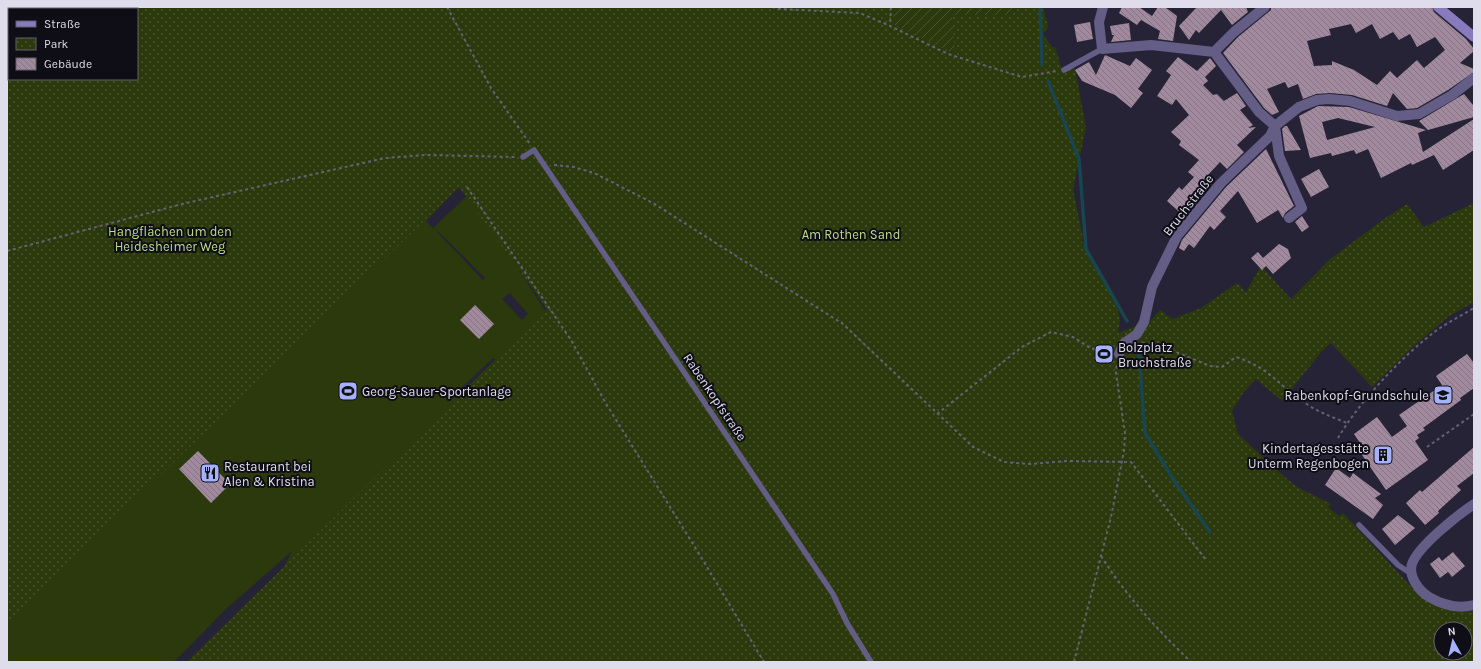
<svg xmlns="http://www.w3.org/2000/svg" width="1481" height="669" font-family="Karla,sans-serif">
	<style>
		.grass { fill: #2b390c; fill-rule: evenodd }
		.park { fill: url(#park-dots); fill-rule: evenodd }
		.garden { fill: url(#garden-furrows) }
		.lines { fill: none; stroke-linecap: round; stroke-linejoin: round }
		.stream { stroke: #184550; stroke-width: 3.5 }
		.building { fill: url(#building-back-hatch); fill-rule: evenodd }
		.path { stroke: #646173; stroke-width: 2; stroke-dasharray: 3 3; stroke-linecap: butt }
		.lane { stroke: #645d86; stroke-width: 5.5 }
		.street { stroke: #645d86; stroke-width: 10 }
		.secondary { stroke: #877bbd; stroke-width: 10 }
		.labels { text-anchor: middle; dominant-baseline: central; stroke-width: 4; stroke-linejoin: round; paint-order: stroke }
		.street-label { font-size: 13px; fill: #dfddeb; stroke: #0f0e17 }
		.park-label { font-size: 13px; fill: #bddd87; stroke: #0f0e17 }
		.poi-label { font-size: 13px; fill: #dfddeb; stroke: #0f0e17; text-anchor: start }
	</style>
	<defs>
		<pattern id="park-dots" width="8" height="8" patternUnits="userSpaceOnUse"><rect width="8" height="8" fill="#2b390c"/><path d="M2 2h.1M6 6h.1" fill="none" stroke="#495530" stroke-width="1.8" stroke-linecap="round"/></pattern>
		<pattern id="garden-furrows" width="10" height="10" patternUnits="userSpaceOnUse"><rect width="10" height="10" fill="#2b390c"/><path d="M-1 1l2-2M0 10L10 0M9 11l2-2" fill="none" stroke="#495530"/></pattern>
		<pattern id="building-back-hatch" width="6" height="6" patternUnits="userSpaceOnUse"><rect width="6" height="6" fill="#a18a9d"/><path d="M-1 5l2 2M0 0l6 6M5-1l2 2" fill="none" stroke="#857483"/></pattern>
	</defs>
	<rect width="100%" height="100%" fill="#262337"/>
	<path class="grass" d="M463 183 426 221 433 228 469 194 550 318 503 365 493 358 453 396 460 401 282 571 292 551 226 609 174 662H7V557ZM438 231 485 278 483 280 437 232ZM510 293 528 314 522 320 502 299Z"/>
	<path class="park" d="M7 7H1043L1048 27 1043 34 1052 47H1055L1061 67 1075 68 1086 128 1073 189 1083 238 1081 240 1114 294 1120 320 1118 333 1150 321 1160 310 1173 319 1201 308 1237 283 1246 292 1261 266 1291 299 1329 260 1384 219 1407 204 1424 227 1474 203V302L1448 317 1414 346 1372 387 1331 343 1322 351 1282 401 1256 379 1243 393 1232 411 1238 434 1279 472 1297 487 1331 504 1328 507 1339 516 1343 513 1414 590 1435 605 1454 611H1474V662H187L547 309 459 187 7 623ZM9 9H137V79H9ZM1441 629H1465V653H1441Z"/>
	<path class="garden" d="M894 7H1014L1011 15H952L955 54 893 24Z"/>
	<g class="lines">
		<path class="stream" d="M1040 7 1042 65
			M1048 81 1079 159 1086 249 1127 321
			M1139 355 1145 433 1173 479 1210 532"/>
	</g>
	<path class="building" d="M1122 7H1139L1152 16 1158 7H1165L1177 16 1173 41 1158 39 1160 31 1141 20 1137 25 1119 13Z
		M1197 7H1246L1248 12 1232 25 1221 10 1199 33 1196 30 1189 40 1179 26Z
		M1271 7H1432L1434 12 1466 39 1474 49V51L1460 63 1474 69V72L1448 90 1417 108 1407 109 1393 93 1387 106 1352 95 1330 93 1316 94 1303 99 1298 84 1288 88 1285 82 1267 89 1279 112 1272 115 1264 108 1223 53 1238 37 1271 10ZM1351 24 1356 33 1372 24 1380 39 1393 32 1399 40 1410 34 1417 47 1435 37 1445 50 1424 68 1417 60 1397 78 1390 71 1377 85 1354 70 1332 61V65L1314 66 1307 41 1331 35 1329 29Z
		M1090 22 1093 39 1077 42 1074 25Z
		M1129 23 1131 40 1111 42 1114 35H1112L1110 26Z
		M1105 55 1130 66 1136 58 1152 70 1138 89 1143 93 1131 108 1115 95 1082 81 1075 70 1089 62 1096 75Z
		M1178 57 1197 71 1210 58 1216 66 1205 77 1208 81 1203 85 1213 95 1217 94 1224 101 1237 93 1246 106 1240 110 1253 125 1248 128 1256 127 1237 145 1244 152 1227 169 1220 162 1208 175 1214 181 1185 217 1167 201 1179 187 1182 190 1194 177 1188 172 1199 160 1179 145 1181 141 1171 132 1189 115 1176 99 1172 105 1157 96 1171 75 1166 71Z
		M1464 94 1474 106V117L1428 130 1419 121Z
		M1318 106 1349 107 1426 130 1418 133 1423 152 1474 119V150L1443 170 1434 155 1412 165 1411 163 1381 178 1368 149 1356 154 1354 150 1332 156 1331 153 1310 158 1299 116ZM1338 118 1375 127 1327 140 1322 122Z
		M1285 126H1287L1301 150 1285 151 1282 129Z
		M1266 149 1294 206 1285 213 1283 218 1278 210 1257 223 1238 191 1220 211 1226 217 1214 230 1210 226 1194 248 1189 244 1184 251 1179 248 1182 240 1226 187Z
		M1319 169 1329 187 1311 197 1301 179Z
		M1302 216 1309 227 1302 232 1295 222Z
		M1279 244 1288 249 1291 258 1273 274 1266 266 1262 270 1251 258 1258 252 1263 258Z
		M475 305 494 324 479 339 460 320Z
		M1467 354 1474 363V388L1460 398 1461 400 1423 428 1425 430 1417 435 1419 438 1415 441 1428 460 1386 490 1360 452 1364 449 1354 434 1377 417 1392 437 1407 426 1399 415 1442 385 1436 376Z
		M1474 447V473L1457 486 1461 490 1438 511 1439 513 1425 525 1406 503 1420 490 1422 492Z
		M198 451 230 484 211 503 179 469Z
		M1336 468 1350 478 1353 473 1381 494 1375 498 1383 505 1373 519 1325 485Z
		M1398 515 1415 528 1395 545 1382 529Z
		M1453 552 1465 566 1452 577 1448 572 1440 578 1430 564 1439 557 1442 561Z"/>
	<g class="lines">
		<path class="path" d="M447 7 491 88 530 144
			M772 7 780 9 860 13 890 26
			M891 7 890 26 948 54 1022 77 1057 71
			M554 165 574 167 594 173 653 203 843 324 973 447 1004 462 1030 464 1067 461 1131 462 1206 560
			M467 187 571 340 605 402 701 557 764 662
			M7 251 182 204 385 158 426 155 516 157
			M1142 343 1159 345 1210 366 1222 367 1236 357C1270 368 1278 385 1305 403 1318 412 1332 417 1347 423
			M937 414 1022 347 1051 332 1073 337 1092 349 1112 346
			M1338 438C1359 402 1403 355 1437 330 1449 322 1462 315 1474 308
			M1427 447 1474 414
			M1101 556C1127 597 1156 628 1191 662
			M1074 662 1111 517 1124 451 1125 433 1116 373 1117 363"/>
		<path class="lane" d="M1064 70 1102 49
			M523 157 534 150C634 298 734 445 833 594L847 623 871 662
			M1359 525 1398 565 1410 573"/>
		<path class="street" d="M1103 7 1099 22 1102 49 1151 45 1214 52 1259 112 1275 126
			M1214 52 1234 32 1265 7
			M1275 126 1279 156 1302 208 1289 218
			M1119 354 1123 344 1137 334 1144 322 1152 287 1177 236 1221 183 1270 136 1275 126 1299 107 1317 100 1329 99 1350 101 1397 116 1419 114 1452 95 1474 78
			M1474 504C1458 515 1418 546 1412 564 1408 576 1419 591 1429 597 1443 605 1459 609 1474 605"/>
		<path class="secondary" d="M1438 7 1474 37"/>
	</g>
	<defs>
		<g id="stadium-square" transform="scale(1)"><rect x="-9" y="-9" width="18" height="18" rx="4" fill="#a6b1fc" stroke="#0f0e17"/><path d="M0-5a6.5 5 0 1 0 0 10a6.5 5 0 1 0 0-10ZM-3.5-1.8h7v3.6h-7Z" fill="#111"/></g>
		<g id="school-square" transform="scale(1)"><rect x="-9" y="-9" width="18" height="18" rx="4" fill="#a6b1fc" stroke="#0f0e17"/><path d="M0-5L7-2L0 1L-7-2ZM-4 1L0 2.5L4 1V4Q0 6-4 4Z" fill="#111"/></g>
		<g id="building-square" transform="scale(1)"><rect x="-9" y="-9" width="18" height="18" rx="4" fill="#a6b1fc" stroke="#0f0e17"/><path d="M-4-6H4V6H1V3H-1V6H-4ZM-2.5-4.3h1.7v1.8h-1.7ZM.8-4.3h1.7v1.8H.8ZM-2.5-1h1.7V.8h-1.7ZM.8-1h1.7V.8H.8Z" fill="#111"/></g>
		<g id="restaurant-square" transform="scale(1)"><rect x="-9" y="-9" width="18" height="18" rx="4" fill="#a6b1fc" stroke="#0f0e17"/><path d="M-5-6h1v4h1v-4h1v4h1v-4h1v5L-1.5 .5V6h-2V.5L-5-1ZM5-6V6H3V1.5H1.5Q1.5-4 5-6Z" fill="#111"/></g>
	</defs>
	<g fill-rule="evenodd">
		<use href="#stadium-square" x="1104" y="354"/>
		<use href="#stadium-square" x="348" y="391"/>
		<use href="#school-square" x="1443" y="395"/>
		<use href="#building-square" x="1383" y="455"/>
		<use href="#restaurant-square" x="210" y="473"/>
	</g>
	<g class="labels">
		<g class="street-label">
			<text transform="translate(1188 205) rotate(-52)">Bruchstraße</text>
			<text transform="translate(715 397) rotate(56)">Rabenkopfstraße</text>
		</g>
		<g class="park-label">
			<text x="170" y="231">Hangflächen um den<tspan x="170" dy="15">Heidesheimer Weg</tspan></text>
			<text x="851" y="234">Am Rothen Sand</text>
		</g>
		<g class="poi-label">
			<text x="1118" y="347">Bolzplatz<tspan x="1118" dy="15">Bruchstraße</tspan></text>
			<text x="362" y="391">Georg-Sauer-Sportanlage</text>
			<text x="1429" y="395" text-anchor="end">Rabenkopf-Grundschule</text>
			<text x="1369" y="448" text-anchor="end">Kindertagesstätte<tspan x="1369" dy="15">Unterm Regenbogen</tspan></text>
			<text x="224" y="466">Restaurant bei<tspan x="224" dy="15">Alen &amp; Kristina</tspan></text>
		</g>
	</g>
	<rect width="1481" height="669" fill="none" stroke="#dfddeb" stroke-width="16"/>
	<rect x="8" y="8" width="130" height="72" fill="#0f0e17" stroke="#62616c"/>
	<rect x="16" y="21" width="20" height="6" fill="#877bbd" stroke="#62616c"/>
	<text x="44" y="28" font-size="12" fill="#dfddeb">Straße</text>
	<rect x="16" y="38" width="20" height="12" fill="url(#park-dots)" stroke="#62616c"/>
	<text x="44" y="48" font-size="12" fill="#dfddeb">Park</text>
	<rect x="16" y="58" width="20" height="12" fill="url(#building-back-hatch)" stroke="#62616c"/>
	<text x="44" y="68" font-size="12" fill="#dfddeb">Gebäude</text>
	<g transform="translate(1453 641) rotate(352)"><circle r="19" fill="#0f0e17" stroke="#62616c"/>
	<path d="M0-3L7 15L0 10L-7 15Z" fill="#a6b1fc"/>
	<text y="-6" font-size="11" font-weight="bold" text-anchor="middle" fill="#dfddeb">N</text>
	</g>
</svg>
